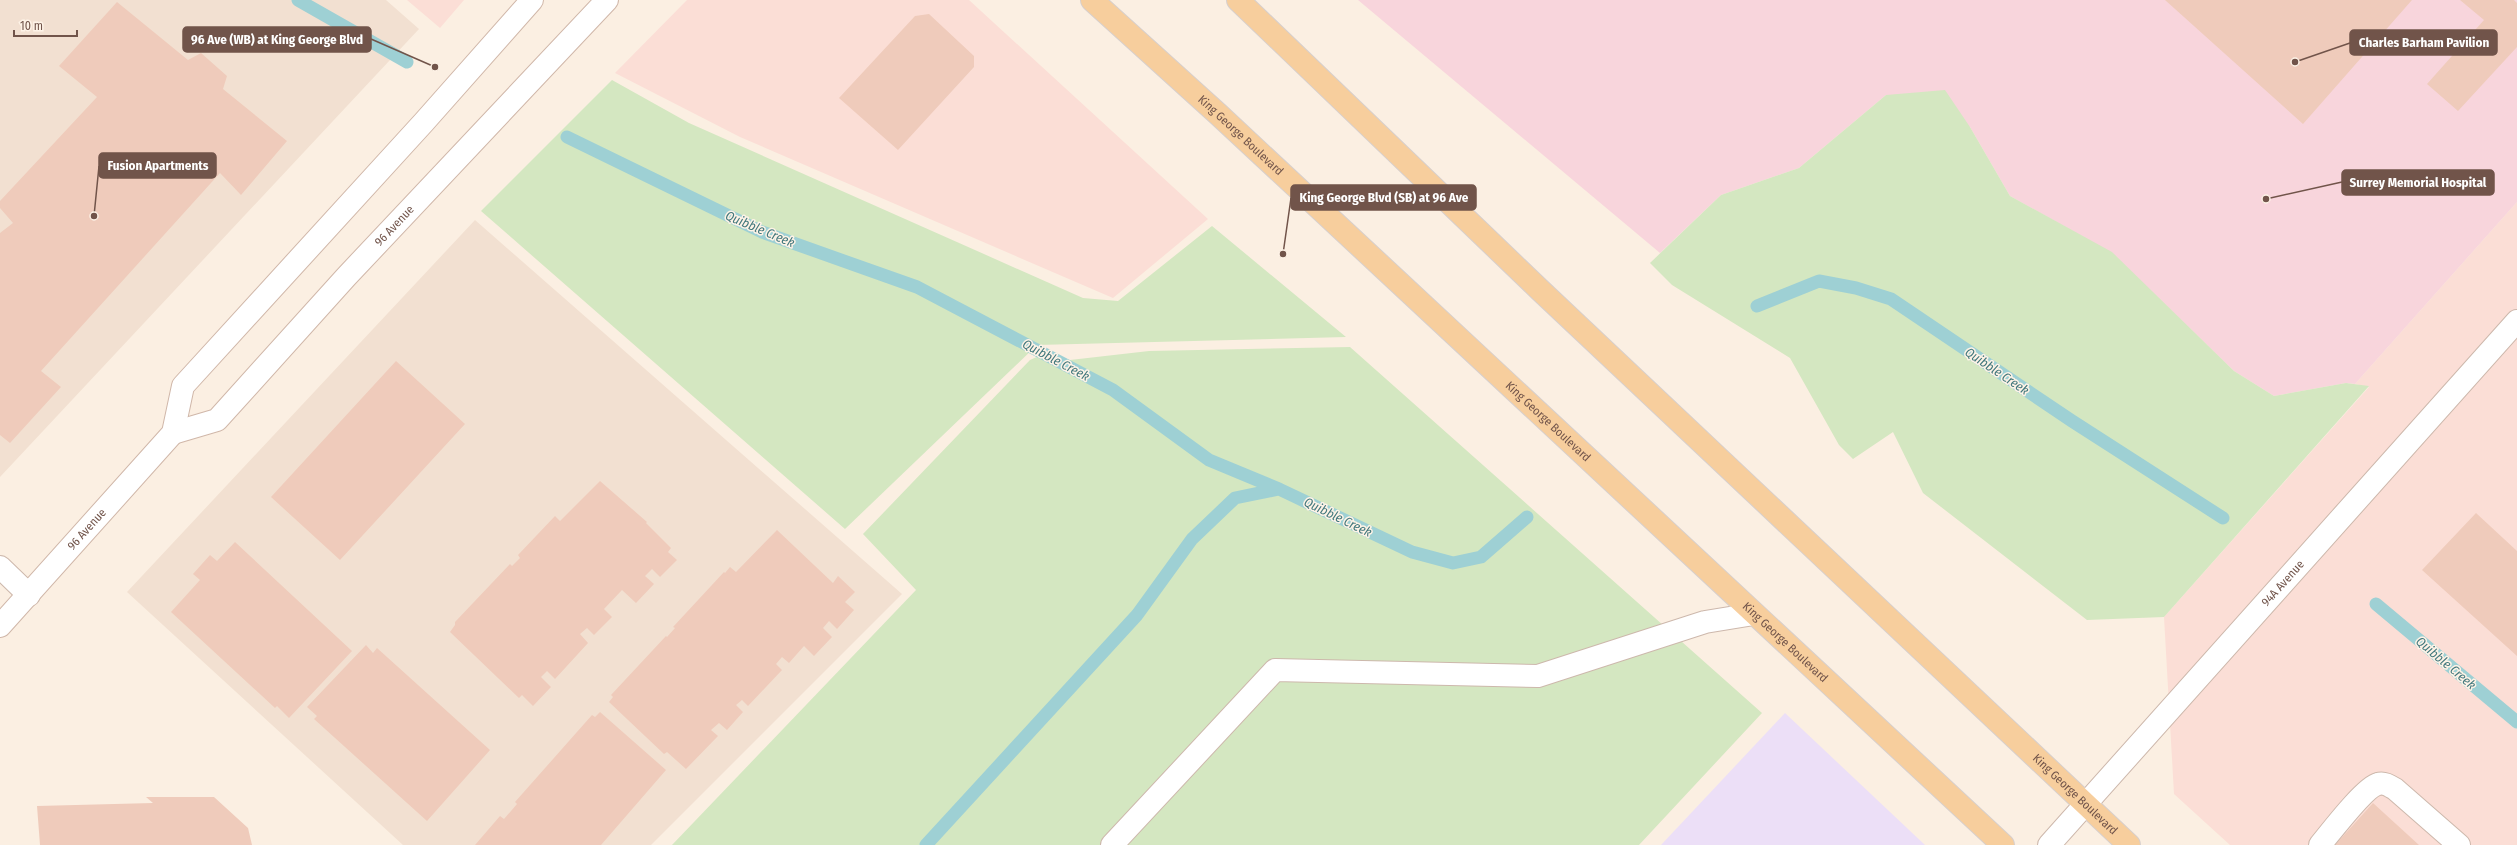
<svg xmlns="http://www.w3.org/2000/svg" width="2517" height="845" font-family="'Fira Sans Condensed',sans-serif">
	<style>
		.residential { fill: #f2e0d1 }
		.commercial { fill: #fbded6 }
		.education { fill: #ecdff7 }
		.medical { fill: #f8d5dc }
		.green { fill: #d4e7c1 }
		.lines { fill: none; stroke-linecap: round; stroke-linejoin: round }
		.stream { stroke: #9ed0d4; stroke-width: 13 }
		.building { fill: #efcbbb }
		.service-casing { stroke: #cdb8ac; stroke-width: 24 }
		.tertiary-casing { stroke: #cdb8ac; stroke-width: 24 }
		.secondary-casing { stroke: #d0b7a9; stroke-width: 24 }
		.primary-casing { stroke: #d7cfcc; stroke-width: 24 }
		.service { stroke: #fff; stroke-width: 22 }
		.tertiary { stroke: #fff; stroke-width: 22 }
		.secondary { stroke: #fff; stroke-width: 22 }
		.primary { stroke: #f7ce9d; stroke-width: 22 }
		.labels { text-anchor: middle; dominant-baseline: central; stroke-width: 3; stroke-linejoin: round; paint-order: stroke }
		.street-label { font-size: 12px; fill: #71544a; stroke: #fef3e7 }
		.water-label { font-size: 13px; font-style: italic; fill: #42787d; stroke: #fef3e7 }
		.leader { fill: none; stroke: #71544a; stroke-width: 1.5 }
		.callout-dot { fill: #71544a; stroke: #fef3e7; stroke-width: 1.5 }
		.callout { fill: #71544a; stroke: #71544a; stroke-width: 1.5 }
		.callout-label { font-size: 13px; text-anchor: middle; font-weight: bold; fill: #fff }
	</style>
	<rect width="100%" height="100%" fill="#fbefe2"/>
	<path class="residential" d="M0 0H386L419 29 0 477Z
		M475 220 902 594 651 845H403L127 592Z"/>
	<path class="commercial" d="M407 0H464L440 28Z
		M687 0H969L1208 219 1113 298 740 137 615 73Z
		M2517 202V845H2230L2174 794 2164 617 2369 387 2355 384Z"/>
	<path class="education" d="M1785 713 1925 845H1661Z"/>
	<path class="medical" d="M1358 0H2517V202L2355 384 2346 383 2274 396 2234 371 2112 253 2010 196 1970 127 1886 95 1799 168 1721 195 1660 253Z"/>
	<path class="green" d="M612 80 689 123 1083 298 1118 301 1212 226 1346 337 1037 345 845 529 481 211Z
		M1945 90 1970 127 2010 196 2112 252 2234 371 2274 396 2346 383 2369 386 2164 617 2087 620 1923 493 1893 432 1853 459 1839 445 1790 358 1672 285 1650 263 1721 195 1799 168 1886 95Z
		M1350 347 1762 713 1639 845H672L916 590 863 534 1030 360 1041 355 1070 360 1149 351Z"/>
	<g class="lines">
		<path class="stream" d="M298 0 407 62
			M567 137 762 232 917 287 1113 390 1209 460 1279 489 1412 552 1453 563 1481 557 1527 517
			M1757 306 1819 281 1856 288 1891 299 2072 421 2223 518
			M2376 604 2517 722
			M926 845 1137 615 1192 539 1235 498 1279 489"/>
	</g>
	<path class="building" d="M2165 0H2412L2303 124Z
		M2460 0H2514L2517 3V47L2458 111 2427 84 2484 20Z
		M117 2 188 60 201 53 227 76 223 89 287 141 241 195 220 173 41 371 61 387 10 443 0 435V233L13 223 0 208V201L97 97 59 66Z
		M929 14 974 56V67L898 150 839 98 915 16Z
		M396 361 465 424 340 560 271 497Z
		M600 481 647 522 646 523 671 548 668 552 677 560 660 577 652 569 645 576 654 584 636 603 622 590 604 609 612 617 594 635 587 628 580 634 588 643 555 679 547 671 541 677 551 687 533 706 522 695 519 698 450 632 455 625V622L510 564 512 566 520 558 518 555 555 516 560 521Z
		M2476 513 2517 551V656L2422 570Z
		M777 530 833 583 838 576 855 592 845 602 854 610 837 629 829 621 823 628 832 637 814 656 804 646 789 663 782 657 776 664 782 670 748 706 742 700 736 705 743 712 727 730 719 723 711 730 718 736 686 769 667 752 664 754 609 702 613 697 611 695 666 636 667 637 675 628 673 627 724 572 725 573 730 567 736 572Z
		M235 542 352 651 289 718 277 706 275 708 171 612 200 580 193 574 210 555 217 561Z
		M366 645 373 653 377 648 490 750 427 821 314 719 317 716 307 707Z
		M600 712 666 770 601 845H475L500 816 504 819 517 804 515 802 592 715 595 717Z
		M146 797H214L248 828 252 845H40L37 806 153 803Z
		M2373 803 2419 845H2335Z"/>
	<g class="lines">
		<g class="service-casing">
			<path id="service" d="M0 567 29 595
				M1112 845 1275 670 1538 676 1705 622 1754 614
				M2320 845C2330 833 2365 787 2378 784 2384 782 2390 786 2395 789L2459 845"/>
		</g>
		<g class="tertiary-casing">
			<g id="tertiary">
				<path id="s1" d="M2049 845 2517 321"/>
			</g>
		</g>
		<g class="secondary-casing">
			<g id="secondary">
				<path id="s2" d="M173 433 217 420 346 277 607 0"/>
				<path id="s3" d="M0 626 173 433 183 386 424 122 532 0"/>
			</g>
		</g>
		<g class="primary-casing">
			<g id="primary">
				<path id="s4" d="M1092 0 1218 114 2003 845"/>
				<path id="s5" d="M1238 0 1540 290 2129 845"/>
			</g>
		</g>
		<use href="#service" class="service"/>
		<use href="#tertiary" class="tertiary"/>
		<use href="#secondary" class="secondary"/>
		<use href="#primary" class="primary"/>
	</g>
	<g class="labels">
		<g class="street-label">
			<text stroke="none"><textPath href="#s4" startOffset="201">King George Boulevard</textPath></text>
			<text stroke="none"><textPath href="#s2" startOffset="309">96 Avenue</textPath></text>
			<text stroke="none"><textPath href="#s4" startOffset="621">King George Boulevard</textPath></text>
			<text stroke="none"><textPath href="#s3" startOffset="130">96 Avenue</textPath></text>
			<text stroke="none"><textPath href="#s1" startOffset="351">94A Avenue</textPath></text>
			<text stroke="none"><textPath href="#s4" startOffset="945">King George Boulevard</textPath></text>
			<text stroke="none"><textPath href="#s5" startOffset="1154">King George Boulevard</textPath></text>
		</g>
		<g class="water-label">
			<text transform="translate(760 229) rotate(23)">Quibble Creek</text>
			<text transform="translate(1056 360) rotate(28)">Quibble Creek</text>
			<text transform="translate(1997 371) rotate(34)">Quibble Creek</text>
			<text transform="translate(1338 517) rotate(26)">Quibble Creek</text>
			<text transform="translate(2446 663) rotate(40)">Quibble Creek</text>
		</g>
	</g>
	<path class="leader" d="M435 67L371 39M2295 62L2350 43M94 216L99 166M2266 199L2342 182M1283 254L1291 198"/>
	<g class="callout-dot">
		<circle cx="435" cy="67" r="4"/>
		<circle cx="2295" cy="62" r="4"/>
		<circle cx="94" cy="216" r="4"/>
		<circle cx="2266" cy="199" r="4"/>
		<circle cx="1283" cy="254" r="4"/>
	</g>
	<g class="callout">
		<rect x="183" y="27" width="188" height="25" rx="4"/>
		<rect x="2350" y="30" width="147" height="25" rx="4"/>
		<rect x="99" y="153" width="117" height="25" rx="4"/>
		<rect x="2342" y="170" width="152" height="25" rx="4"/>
		<rect x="1291" y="185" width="185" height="25" rx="4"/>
	</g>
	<g class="callout-label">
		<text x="277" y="44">96 Ave (WB) at King George Blvd</text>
		<text x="2424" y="47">Charles Barham Pavilion</text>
		<text x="158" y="170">Fusion Apartments</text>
		<text x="2418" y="187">Surrey Memorial Hospital</text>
		<text x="1384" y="202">King George Blvd (SB) at 96 Ave</text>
	</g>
	<path d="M14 30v6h63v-6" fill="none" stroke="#71544a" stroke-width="2"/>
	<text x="20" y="30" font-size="12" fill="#71544a" stroke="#fef3e7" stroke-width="3" paint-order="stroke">10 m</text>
</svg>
